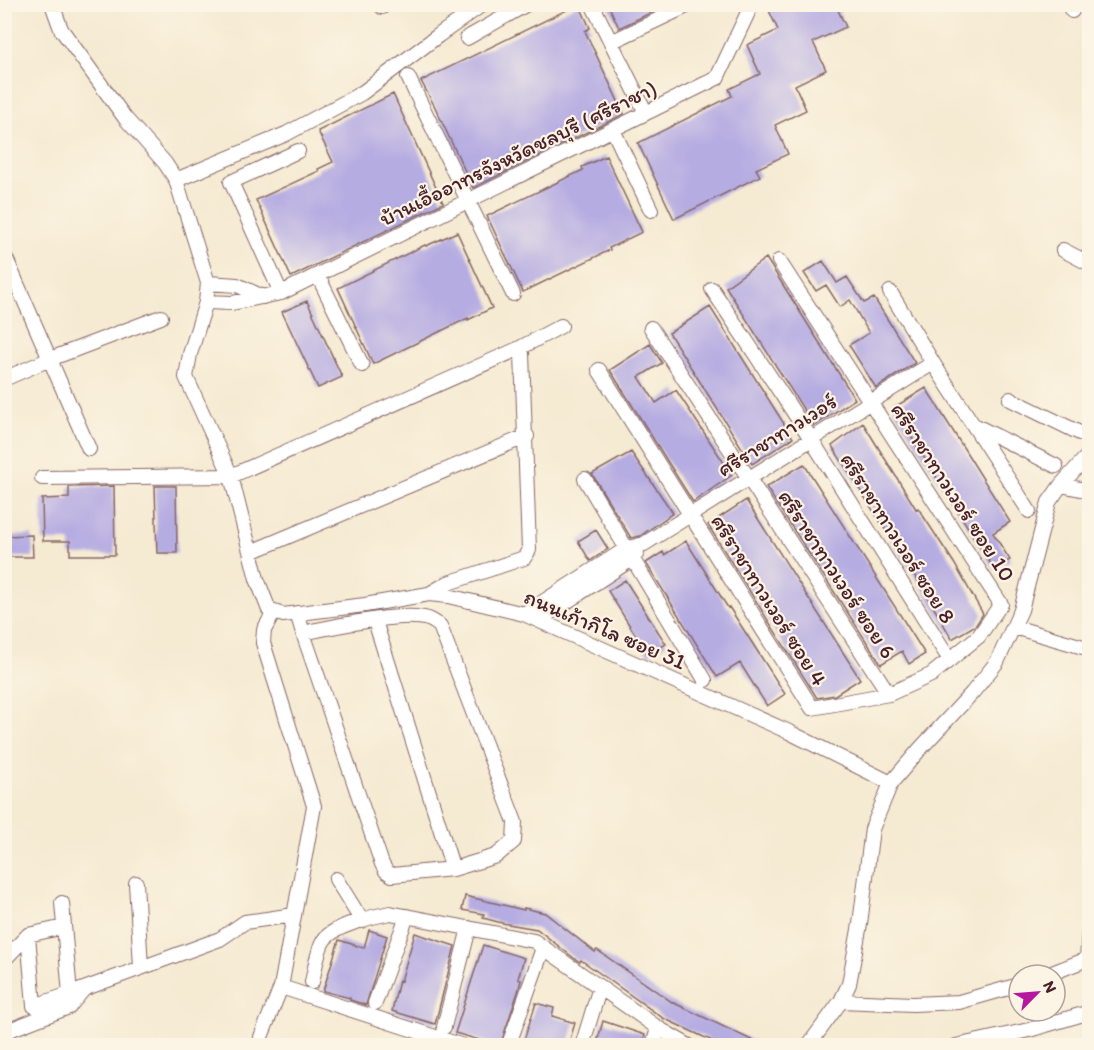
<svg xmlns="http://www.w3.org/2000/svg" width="1094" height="1050" font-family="Itim,'Playpen Sans Thai',sans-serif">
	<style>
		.building { fill: #b5ace2 }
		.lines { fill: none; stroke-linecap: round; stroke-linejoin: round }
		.minor-casing { stroke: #866665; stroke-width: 16 }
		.minor { stroke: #fff; stroke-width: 14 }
		.labels { text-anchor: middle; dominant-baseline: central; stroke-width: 4.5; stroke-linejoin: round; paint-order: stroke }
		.street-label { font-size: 22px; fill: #4a1f2b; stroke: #fcf5e5 }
	</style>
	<rect width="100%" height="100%" fill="#fcf5e5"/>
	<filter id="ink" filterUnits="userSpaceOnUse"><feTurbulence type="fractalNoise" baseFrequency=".0167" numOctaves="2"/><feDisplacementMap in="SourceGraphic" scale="12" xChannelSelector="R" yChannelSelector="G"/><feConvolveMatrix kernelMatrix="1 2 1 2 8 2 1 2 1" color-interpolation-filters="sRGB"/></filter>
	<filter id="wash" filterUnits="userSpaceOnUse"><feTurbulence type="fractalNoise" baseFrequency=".008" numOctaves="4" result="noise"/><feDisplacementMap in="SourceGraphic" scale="24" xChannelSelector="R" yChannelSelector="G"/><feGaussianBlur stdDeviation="1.35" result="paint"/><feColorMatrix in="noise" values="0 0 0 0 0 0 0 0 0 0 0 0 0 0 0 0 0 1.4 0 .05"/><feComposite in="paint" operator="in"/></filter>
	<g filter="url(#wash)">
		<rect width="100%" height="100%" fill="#f5ead2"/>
		<g id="blocks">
			<path class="building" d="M579 4 590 28 585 31 624 114 473 188 434 105 421 81Z
				M608 4H669L619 28Z
				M766 4H835L846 27 813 42 826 70 795 85 806 110 775 125 788 154 756 169 760 176 674 219 638 143 732 96 729 89 760 74 747 45 778 30Z
				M393 94 443 203 291 277 256 200 319 171 318 169 333 162 318 131Z
				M606 156 642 232 609 248 610 250 523 292 487 216 583 170 582 167Z
				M457 232 492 308 468 320V318L373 364 338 288 425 245 426 246Z
				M766 258 855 399 814 426 726 287Z
				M823 261 837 283 847 277 864 303 874 298 915 363 876 388 849 345 869 333 850 300 840 307 826 285 816 291 804 273Z
				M307 301 342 377 318 388 282 312Z
				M710 307 793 438 752 464 669 333Z
				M650 344 662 363 639 377 656 403 676 390 732 475 693 502 610 370Z
				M926 388 1010 522 993 533 1010 560 994 569 893 408Z
				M863 423 916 509 918 508 954 563 983 614 976 625 952 639 920 584 832 446Z
				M631 452 673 513 640 536 631 538 592 474Z
				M804 464 925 654 909 664 902 651 881 664 766 487Z
				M114 486 115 555H70V541H43L42 499 69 498V487Z
				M155 486H176L177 553H157Z
				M746 500 860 679 835 695 817 698 708 525Z
				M596 530 608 549 590 561 578 541Z
				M32 535 33 557H4V536Z
				M686 541 728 608 729 607 785 694 767 706 740 663 717 677 646 563 663 552 664 555Z
				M625 580 666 644 648 655 608 591Z
				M465 896 524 910V908L545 913 595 952 597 950 672 1002 764 1046H723L663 1018 581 960 580 962 575 959 537 929 502 923 483 918 484 914 462 910Z
				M369 930 387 936 366 1005 350 1000V998L323 991 339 940 364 948Z
				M415 933 455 946 435 1024 392 1011 399 980 401 981Z
				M483 945 524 958 518 979 521 980 518 992 500 1046 455 1033Z
				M536 1003 554 1008 552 1016 575 1023 568 1046H522Z
				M603 1021 645 1035 642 1046H596Z"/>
		</g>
	</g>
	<g filter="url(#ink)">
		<use href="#blocks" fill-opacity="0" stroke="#866665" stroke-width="1.5"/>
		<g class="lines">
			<g class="minor-casing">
				<path id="minor" d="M52 4 61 29 125 118 165 163 176 180 208 283 206 302 190 354 186 377 231 476 257 579 269 610 283 615 365 605 429 594 448 596 524 614 789 732 891 783
					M381 4 382 7 385 4
					M592 4 646 113
					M1068 4 1072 11
					M467 38 527 4
					M611 42 691 4
					M408 77 513 294
					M613 130 651 210
					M176 180 286 134 362 93 439 35 483 4
					M1063 250 1090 264
					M4 254 89 449
					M318 276 362 365
					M208 283 237 285 263 297
					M712 289 806 431 950 660
					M890 292 933 363 1029 511
					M281 293 231 182 298 151
					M206 302 232 303 281 293 717 78 752 4
					M651 328 889 694
					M599 370 812 708 889 694 931 675 979 636 1001 604 779 261
					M4 379 50 359 161 317
					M1010 399 1090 438
					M974 425 1056 466
					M42 478 231 476 518 349 561 326
					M585 479 705 680
					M1061 485 1090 491
					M251 552 527 436
					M429 594 448 583 524 558 529 550 522 353 518 349
					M297 613 303 633 382 864 386 871 392 875 453 869 496 856 514 841 515 822 440 626C437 624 432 620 428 619 404 611 331 627 303 633
					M524 614 626 549 644 544 933 363
					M539 620 632 559 637 553
					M375 621 453 869
					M1014 627 1090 649
					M336 879 362 921
					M136 883 141 967
					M62 903 70 994 220 939 245 922 294 915
					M28 935 34 1006 70 994
					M1087 959 1090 916
					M4 960 28 935 64 927
					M1047 975 1090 958
					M312 982C315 970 317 950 324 940 333 926 374 916 390 913L534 941 658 1028 689 1046
					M281 987 463 1046
					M841 1001 913 1004 959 1002 1019 985
					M375 1003 407 916
					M444 1027 469 928
					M4 1032 69 1007 83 990
					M261 1037 281 987 314 806 263 643 264 630 274 612
					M510 1041 543 948
					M582 1046 600 987
					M653 1046 658 1028
					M808 1046 841 1001 849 984 860 924 872 829 891 783 920 749 972 693 997 662 1021 610 1049 502 1061 485 1090 453
					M956 1046 1029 1030 1090 1012"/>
			</g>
			<use href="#minor" class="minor"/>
		</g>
	</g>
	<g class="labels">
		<g class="street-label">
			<text transform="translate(518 153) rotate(-26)">บ้านเอื้ออาทรจังหวัดชลบุรี (ศรีราชา)</text>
			<text transform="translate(777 435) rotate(-32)">ศรีราชาทาวเวอร์</text>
			<text transform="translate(953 492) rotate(57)">ศรีราชาทาวเวอร์ ซอย 10</text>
			<text transform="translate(898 538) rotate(58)">ศรีราชาทาวเวอร์ ซอย 8</text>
			<text transform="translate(837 574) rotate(57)">ศรีราชาทาวเวอร์ ซอย 6</text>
			<text transform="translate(769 600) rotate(58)">ศรีราชาทาวเวอร์ ซอย 4</text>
			<text transform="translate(605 629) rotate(23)">ถนนเก้ากิโล ซอย 31</text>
		</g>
	</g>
	<rect width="1094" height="1050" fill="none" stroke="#fcf5e5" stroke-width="24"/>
	<g transform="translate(1037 993) rotate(65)"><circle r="28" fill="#fcf5e5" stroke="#b59f9b" stroke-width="1.5"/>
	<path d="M0-4.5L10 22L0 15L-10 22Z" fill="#b5179e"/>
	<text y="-9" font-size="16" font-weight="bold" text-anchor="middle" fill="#4a1f2b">N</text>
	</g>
</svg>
